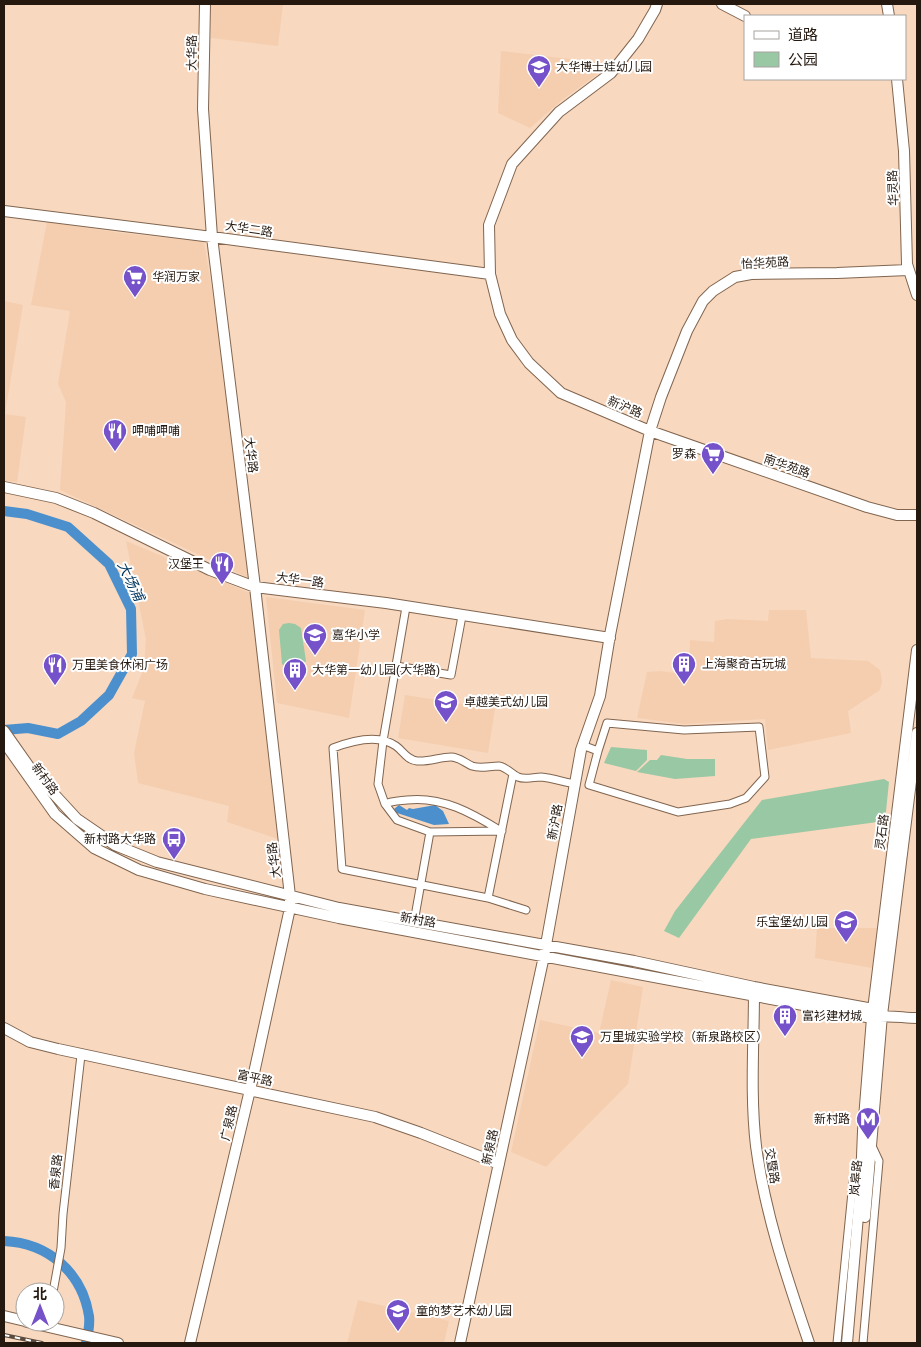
<svg xmlns="http://www.w3.org/2000/svg" width="921" height="1347" font-family="Helvetica,'Noto Sans SC',sans-serif">
	<style>
		.built { fill: #f4ceaf }
		.green { fill: #99c8a4 }
		.water { fill: #4b90cd }
		.lines { fill: none; stroke-linecap: round; stroke-linejoin: round }
		.river { stroke: #4b90cd; stroke-width: 10 }
		.street-casing { stroke: #81654f; stroke-width: 9 }
		.secondary-casing { stroke: #81654f; stroke-width: 12 }
		.street { stroke: #fff; stroke-width: 7 }
		.secondary { stroke: #fff; stroke-width: 10 }
		.rail-casing { stroke: #5b4a3d; stroke-width: 4 }
		.rail { stroke: #fff; stroke-width: 2; stroke-dasharray: 5.5; stroke-linecap: butt }
		.labels { text-anchor: middle; dominant-baseline: central; stroke-width: 4; stroke-linejoin: round; paint-order: stroke }
		.street-label { font-size: 12px; fill: #24180f; stroke: #fff }
		.poi-label { font-size: 12px; fill: #24180f; stroke: #fff; text-anchor: start }
		.water-label { font-size: 14px; font-style: italic; fill: #00355d; stroke: #fff }
	</style>
	<rect width="100%" height="100%" fill="#f8d8bf"/>
	<path class="built" d="M211 4H283L278 46 211 38Z
		M501 51 604 63 595 76 562 100 530 128 498 113Z
		M47 222 121 233 204 242 215 308 249 578 60 490 66 402 58 384 70 311 31 305Z
		M4 301 23 305 5 414 26 417 17 482 4 481Z
		M126 541 250 593 278 839 227 822 229 806 138 783 134 753 145 701 132 698 144 668 146 639Z
		M266 597 365 610 349 718 277 703Z
		M769 610H806L811 658 868 661 880 670 882 681 880 690 848 711 851 733 768 750 765 719 684 724 637 718 647 672 661 671 689 675 690 640 714 642 715 621 727 619 768 621Z
		M405 695 495 709 488 753 398 738Z
		M817 928H877L872 968 815 958Z
		M611 980 643 987 628 1084 546 1167 511 1152 540 1020 599 1033Z
		M358 1300 449 1321 444 1343H347Z"/>
	<path class="green" d="M289 623 295 624 301 628 306 661 297 671 286 668 282 664 279 630 283 624Z
		M611 747 647 750V760L636 771 604 763Z
		M661 755 687 759H715V776L675 779 637 772 650 760H657Z
		M884 779 889 782 885 821 751 839 679 938 664 931 675 911 762 800Z"/>
	<path class="water" d="M399 805 407 810 409 808 413 809 435 805 443 811 449 824 434 825 397 813 394 809Z"/>
	<g class="lines">
		<path class="river" d="M4 511 27 514 68 527 109 564 131 609 132 654 109 695 81 721 58 734 28 728 4 730
			M4 1241C48 1243 82 1272 89 1316 90 1325 88 1335 86 1343"/>
		<g class="street-casing">
			<path id="street" d="M406 607 383 741 378 784 385 804 397 820 430 832 502 831
				M396 666 451 675 462 616
				M582 745 598 751 589 785 678 812 730 804 746 798 765 777 759 727 684 730 607 723 598 751
				M513 774 488 898 342 869 333 748C351 741 378 733 396 746 403 751 407 760 417 761 429 762 440 757 451 757 459 757 465 763 472 766 481 769 489 766 499 766 506 767 512 774 518 777 525 780 534 777 541 777 552 778 564 782 575 784
				M385 804C392 801 399 801 407 800 442 796 472 813 501 831
				M488 898 526 910
				M414 922 430 832
				M53 1292 61 1248 63 1214 81 1055
				M837 1343 853 1182 860 1167
				M863 1343 879 1161 872 1146"/>
		</g>
		<g class="secondary-casing">
			<path id="secondary" d="M657 4 655 10 638 39 611 73 559 112 512 164 489 225 490 274 500 314 512 340 529 363 561 393 650 431 867 507 897 515H917
				M722 4 745 16
				M887 4 889 16
				M897 79 904 151 907 264 917 295
				M4 211 212 237 490 274
				M4 487 56 498 94 513 210 570 255 587 386 603 610 638
				M4 731 30 768 77 819 115 845 157 862 339 908 634 961 754 987 873 1009 882 1015
				M4 742 55 814 94 848 139 870 205 889 339 918 872 1018C887 1014 902 1018 917 1018
				M754 991C754 1042 750 1095 756 1146 765 1214 787 1278 809 1343
				M4 1028 30 1042 58 1049 375 1117 421 1133 499 1164
				M865 1217 882 1015 917 733
				M4 1316 25 1321
				M27 1322 118 1343
				M190 1343 254 1073 290 908V896L255 587 212 237 203 109 205 4
				M460 1343 544 956 581 750 600 696 610 635 650 431 661 397 687 331 703 301 713 291 735 277 751 274 837 273 908 270
				M847 1343 861 1181 863 1131 872 1018 917 650"/>
		</g>
		<use href="#street" class="street"/>
		<use href="#secondary" class="secondary"/>
		<g class="rail-casing">
			<path id="rail" d="M4 1335 42 1343"/>
		</g>
		<use href="#rail" class="rail"/>
	</g>
	<defs>
		<g id="school-pin" transform="scale(1.25)"><path d="M0 17L-7.5 6A9.5 9.5 0 1 1 7.5 6Z" fill="#7551ca" stroke="#fff"/><path d="M0-5L7-2L0 1L-7-2ZM-4 1L0 2.5L4 1V4Q0 6-4 4Z" fill="#fff"/></g>
		<g id="supermarket-pin" transform="scale(1.25)"><path d="M0 17L-7.5 6A9.5 9.5 0 1 1 7.5 6Z" fill="#7551ca" stroke="#fff"/><path d="M-6-5.5h2.5l.6 2H6L4.5 2H-2.5L-4.4-4H-6ZM-1.5 3.2a1.3 1.3 0 1 0 .1 0ZM3 3.2a1.3 1.3 0 1 0 .1 0Z" fill="#fff"/></g>
		<g id="restaurant-pin" transform="scale(1.25)"><path d="M0 17L-7.5 6A9.5 9.5 0 1 1 7.5 6Z" fill="#7551ca" stroke="#fff"/><path d="M-5-6h1v4h1v-4h1v4h1v-4h1v5L-1.5 .5V6h-2V.5L-5-1ZM5-6V6H3V1.5H1.5Q1.5-4 5-6Z" fill="#fff"/></g>
		<g id="building-pin" transform="scale(1.25)"><path d="M0 17L-7.5 6A9.5 9.5 0 1 1 7.5 6Z" fill="#7551ca" stroke="#fff"/><path d="M-4-6H4V6H1V3H-1V6H-4ZM-2.5-4.3h1.7v1.8h-1.7ZM.8-4.3h1.7v1.8H.8ZM-2.5-1h1.7V.8h-1.7ZM.8-1h1.7V.8H.8Z" fill="#fff"/></g>
		<g id="bus-pin" transform="scale(1.25)"><path d="M0 17L-7.5 6A9.5 9.5 0 1 1 7.5 6Z" fill="#7551ca" stroke="#fff"/><path d="M-5-6H5V4H4V6H2V4H-2V6H-4V4H-5ZM-3.5-4V0h7V-4ZM-3.5 1.2v1.5H-2V1.2ZM2 1.2v1.5H3.5V1.2Z" fill="#fff"/></g>
		<g id="metro-pin" transform="scale(1.25)"><path d="M0 17L-7.5 6A9.5 9.5 0 1 1 7.5 6Z" fill="#7551ca" stroke="#fff"/><path d="M-5.5 5V-5H-3L0 0L3-5H5.5V5H3V-.5L0 4L-3-.5V5Z" fill="#fff"/></g>
	</defs>
	<g fill-rule="evenodd">
		<use href="#school-pin" x="539" y="67"/>
		<use href="#supermarket-pin" x="135" y="277"/>
		<use href="#restaurant-pin" x="115" y="431"/>
		<use href="#supermarket-pin" x="713" y="454"/>
		<use href="#restaurant-pin" x="222" y="564"/>
		<use href="#school-pin" x="315" y="635"/>
		<use href="#building-pin" x="684" y="664"/>
		<use href="#restaurant-pin" x="55" y="665"/>
		<use href="#building-pin" x="295" y="670"/>
		<use href="#school-pin" x="446" y="702"/>
		<use href="#bus-pin" x="174" y="839"/>
		<use href="#school-pin" x="846" y="922"/>
		<use href="#building-pin" x="785" y="1016"/>
		<use href="#school-pin" x="582" y="1037"/>
		<use href="#metro-pin" x="868" y="1119"/>
		<use href="#school-pin" x="398" y="1311"/>
	</g>
	<g class="labels">
		<g class="street-label">
			<text transform="translate(192 53) rotate(-89)">大华路</text>
			<text transform="translate(893 188) rotate(-92)">华灵路</text>
			<text transform="translate(249 229) rotate(8)">大华二路</text>
			<text transform="translate(765 263) rotate(-3)">怡华苑路</text>
			<text transform="translate(625 407) rotate(23)">新沪路</text>
			<text transform="translate(251 455) rotate(83)">大华路</text>
			<text transform="translate(787 466) rotate(19)">南华苑路</text>
			<text transform="translate(300 580) rotate(7)">大华一路</text>
			<text transform="translate(45 779) rotate(54)">新村路</text>
			<text transform="translate(555 822) rotate(-80)">新沪路</text>
			<text transform="translate(882 832) rotate(-83)">灵石路</text>
			<text transform="translate(274 860) rotate(-97)">大华路</text>
			<text transform="translate(418 920) rotate(10)">新村路</text>
			<text transform="translate(255 1078) rotate(12)">富平路</text>
			<text transform="translate(229 1123) rotate(-77)">广泉路</text>
			<text transform="translate(490 1147) rotate(-78)">新泉路</text>
			<text transform="translate(772 1166) rotate(81)">交暨路</text>
			<text transform="translate(56 1172) rotate(-84)">香泉路</text>
			<text transform="translate(856 1178) rotate(-85)">岚皋路</text>
		</g>
		<g class="poi-label">
			<text x="556" y="67">大华博士娃幼儿园</text>
			<text x="152" y="277">华润万家</text>
			<text x="132" y="431">呷哺呷哺</text>
			<text x="696" y="454" text-anchor="end">罗森</text>
			<text x="204" y="564" text-anchor="end">汉堡王</text>
			<text x="332" y="635">嘉华小学</text>
			<text x="702" y="664">上海聚奇古玩城</text>
			<text x="72" y="665">万里美食休闲广场</text>
			<text x="312" y="670">大华第一幼儿园(大华路)</text>
			<text x="464" y="702">卓越美式幼儿园</text>
			<text x="156" y="839" text-anchor="end">新村路大华路</text>
			<text x="828" y="922" text-anchor="end">乐宝堡幼儿园</text>
			<text x="802" y="1016">富衫建材城</text>
			<text x="600" y="1037">万里城实验学校（新泉路校区）</text>
			<text x="850" y="1119" text-anchor="end">新村路</text>
			<text x="416" y="1311">童的梦艺术幼儿园</text>
		</g>
		<g class="water-label">
			<text transform="translate(131 581) rotate(64)">大场浦</text>
		</g>
	</g>
	<rect width="921" height="1347" fill="none" stroke="#24180f" stroke-width="10"/>
	<rect x="744" y="15" width="162" height="65" fill="#ffffff" stroke="#a7a39f"/>
	<rect x="754" y="31" width="25" height="8" fill="#ffffff" stroke="#a7a39f"/>
	<text x="788" y="40" font-size="15" fill="#24180f">道路</text>
	<rect x="754" y="52" width="25" height="15" fill="#99c8a4" stroke="#a7a39f"/>
	<text x="788" y="65" font-size="15" fill="#24180f">公园</text>
	<g transform="translate(40 1307)"><circle r="24" fill="#ffffff" stroke="#a7a39f"/>
	<path d="M0-4L9 19L0 12L-9 19Z" fill="#7551ca"/>
	<text y="-8" font-size="14" font-weight="bold" text-anchor="middle" fill="#24180f">北</text>
	</g>
</svg>
